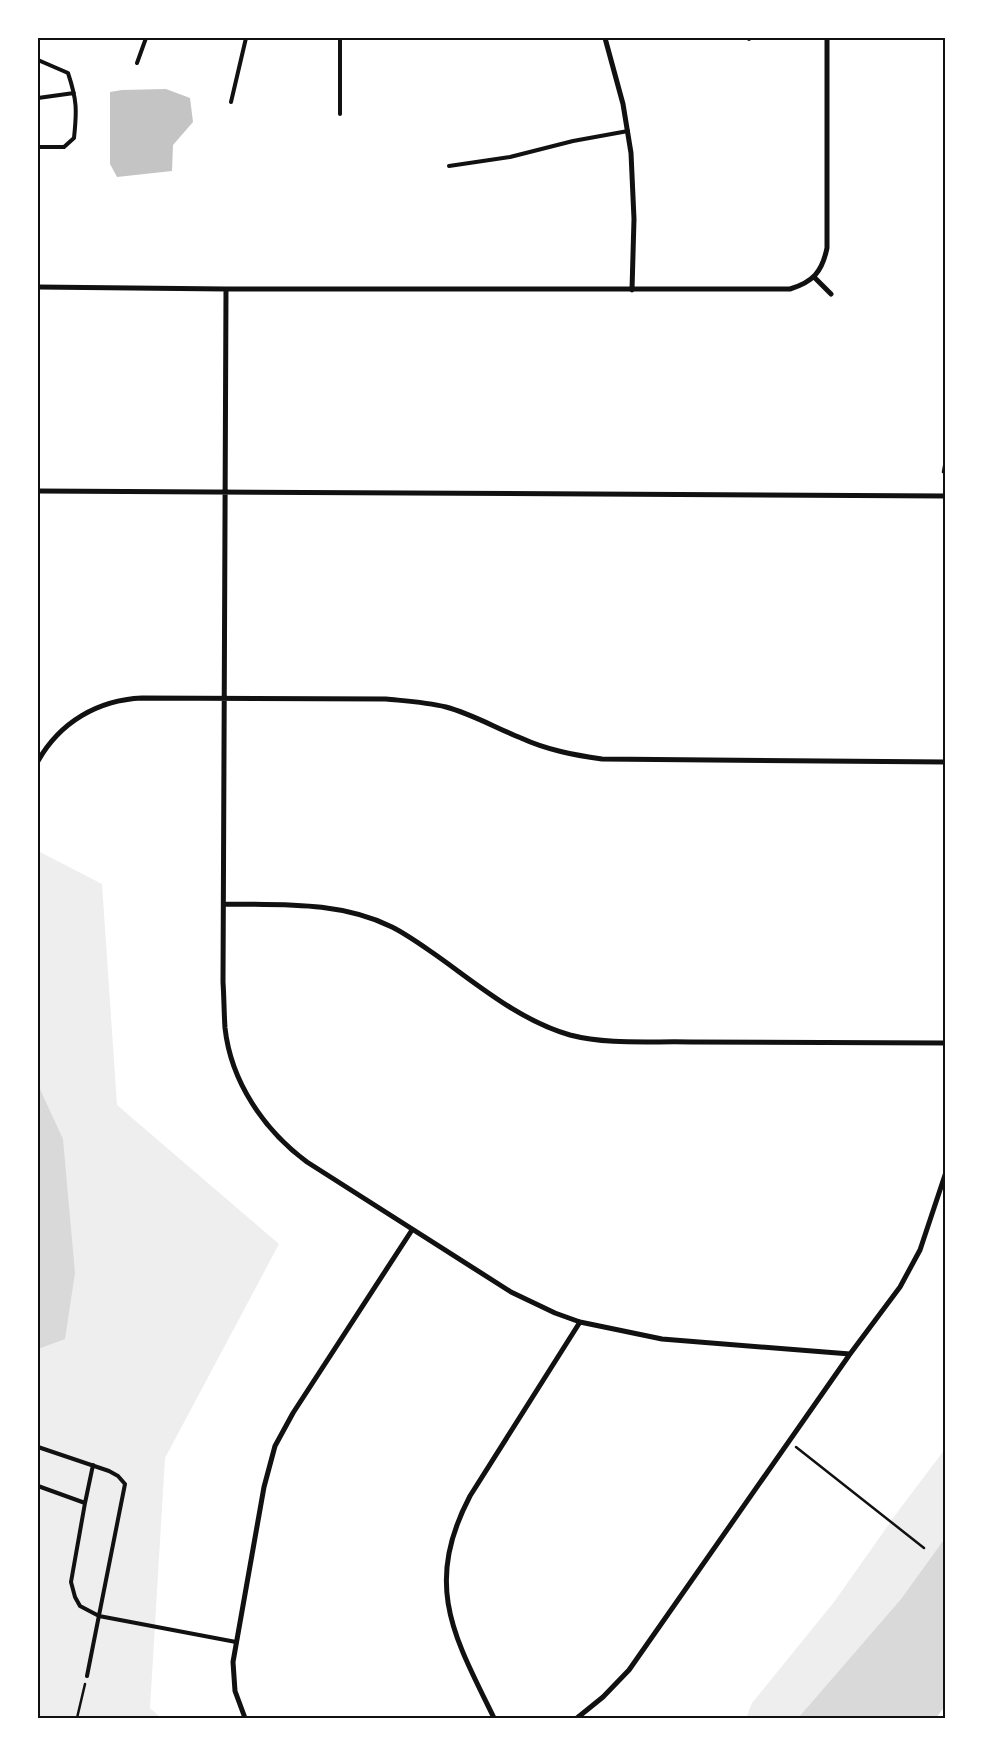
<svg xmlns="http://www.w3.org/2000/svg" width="983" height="1756" font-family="Montserrat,sans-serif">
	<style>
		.green { fill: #eee }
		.water { fill: #d9d9d9 }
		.building { fill: #c4c4c4 }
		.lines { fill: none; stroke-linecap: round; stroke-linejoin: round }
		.path { stroke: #111; stroke-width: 2.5 }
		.service { stroke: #111; stroke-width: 4 }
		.minor { stroke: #111; stroke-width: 5 }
		.neatline { fill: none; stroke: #111; stroke-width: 2 }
	</style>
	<rect width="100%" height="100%" fill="#fff"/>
	<path class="green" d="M38 851 102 884 117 1105 279 1244 165 1458 150 1708 161 1718H38Z
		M945 1449V1538L901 1599 798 1718H746L752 1703 834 1602 899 1510Z"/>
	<path class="water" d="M38 1085 63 1139 75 1273 65 1339 38 1349Z
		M945 1538V1706L936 1718H798L901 1599Z"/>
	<path class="building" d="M166 89 190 98 193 122 173 145 172 171 117 177 110 164V92L122 90Z"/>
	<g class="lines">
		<path class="path" d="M943 472 946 455
			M796 1447 924 1548
			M77 1718 85 1684"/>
		<path class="service" d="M749 39V38
			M38 60 68 73C77 100 77 110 74 138L64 147H38
			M137 63 146 38
			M38 98 74 93
			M231 102 246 38
			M340 114V38
			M449 166 510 157 573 141 628 131
			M38 1447 109 1471 118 1476 125 1484 87 1676
			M38 1486 85 1503 71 1582 75 1597 80 1606 99 1616 236 1642
			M85 1503 93 1465"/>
		<path class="minor" d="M605 38 623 104 631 153 634 219 632 290
			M814 277 831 294
			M38 287 226 289H790C813 282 822 272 827 248V38
			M226 289 223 982C224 997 224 1013 225 1028 231 1082 264 1130 307 1162L511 1292 555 1313 580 1322 662 1339 850 1354
			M38 491 946 496
			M38 761C60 722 98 700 142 698L386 699C406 701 426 702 446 707 472 714 496 728 521 738 547 750 574 755 602 759L946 762
			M224 904C281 905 339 901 392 927 406 934 420 944 433 953 476 983 518 1020 570 1035 608 1045 651 1041 691 1042 776 1043 861 1043 946 1043
			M245 1718 235 1691 233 1662 264 1487 275 1446 293 1413 412 1230
			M494 1718C454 1636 423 1586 470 1496L580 1322
			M577 1718 603 1697 629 1670 850 1354 900 1287 920 1250 946 1172"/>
	</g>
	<rect width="983" height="1756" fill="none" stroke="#ffffff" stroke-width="78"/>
	<rect x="39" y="39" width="905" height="1678" class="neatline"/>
</svg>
